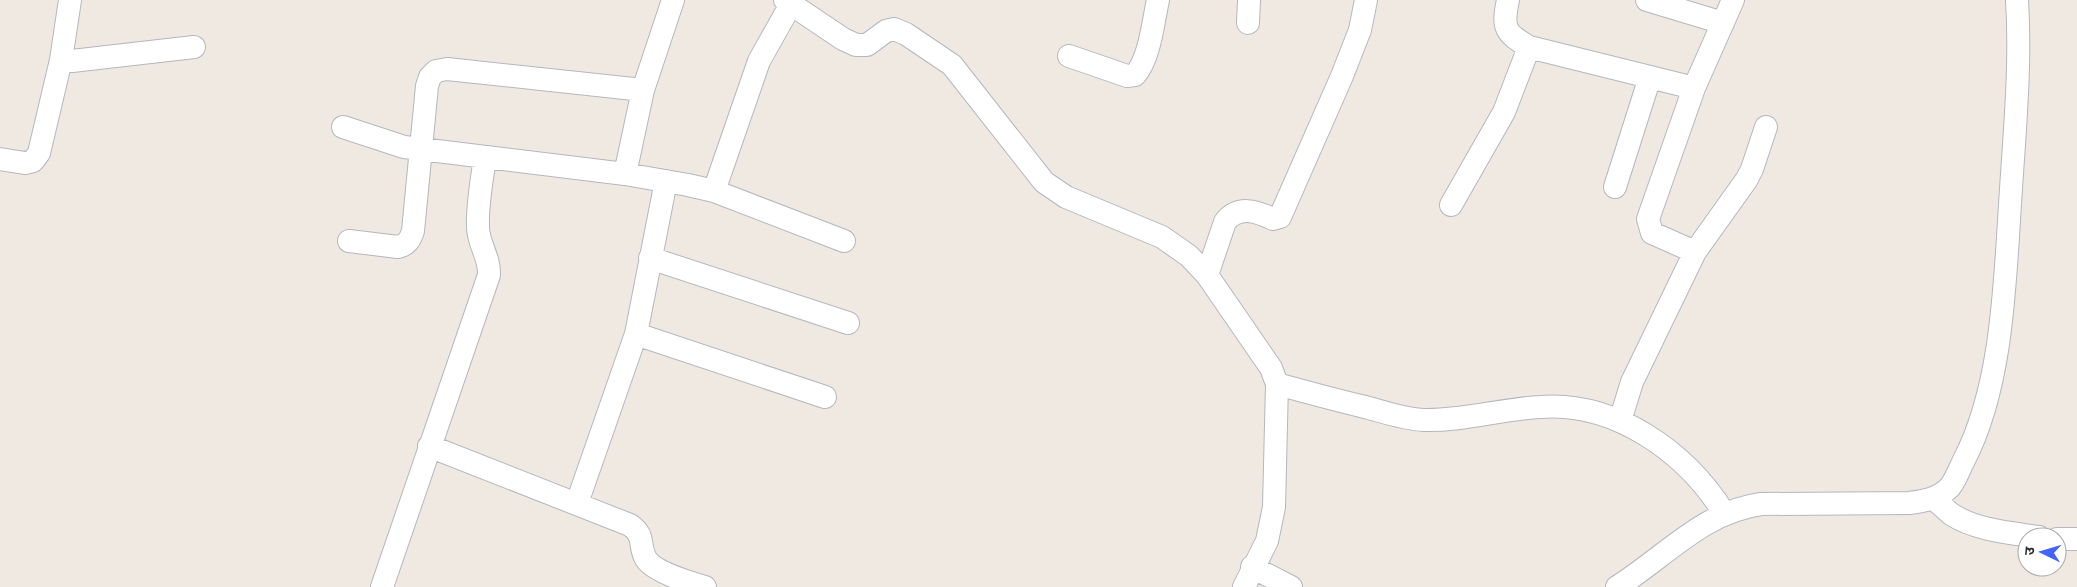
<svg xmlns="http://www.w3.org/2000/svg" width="2077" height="587" font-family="Mulish,'Noto Sans Devanagari',sans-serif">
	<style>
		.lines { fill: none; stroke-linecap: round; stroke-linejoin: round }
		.minor-casing { stroke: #b4b7c1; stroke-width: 24 }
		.minor { stroke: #fff; stroke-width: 22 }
	</style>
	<rect width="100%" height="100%" fill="#efe9e1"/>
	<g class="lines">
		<g class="minor-casing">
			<path id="minor" d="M785 0 843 39 856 45H867L886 31 894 29 906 34 952 65 1044 182 1066 197 1162 237 1189 256 1207 275 1271 368 1277 384 1274 507 1267 541 1244 587
				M1508 0C1502 28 1505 33 1529 47L1694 88
				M1647 0 1723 23
				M1248 23 1249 0
				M1069 56 1127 76 1135 75C1150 58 1153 22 1158 0
				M61 60 72 61 194 47
				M343 127 404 147 625 174 688 185 714 191 844 241
				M0 159 25 163 33 161 39 153 61 60 70 0
				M625 174 643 90 673 0
				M1615 187 1650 77
				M714 191 759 61 791 4
				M1451 205 1504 112 1529 47
				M349 241 398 247C407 245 410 240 413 231L427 86 430 77 436 71 447 69 643 90
				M1695 252 1652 233 1648 219 1694 88 1733 0
				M650 258 848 323
				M1207 275 1225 222C1238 205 1256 211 1273 219L1280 217 1342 76 1360 30 1366 0
				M636 334 825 397
				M1277 384C1306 392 1336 400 1365 407 1384 412 1404 419 1424 420 1463 421 1501 409 1540 407 1615 401 1686 452 1724 513
				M1620 421 1632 382 1695 252 1747 179 1752 169 1766 127
				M429 446 630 525C646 536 638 545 646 559 654 572 691 583 705 587
				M1933 498C1939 503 1945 509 1951 514 1975 530 2011 533 2039 537
				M577 503 636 334 666 181
				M2057 539H2077
				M1252 567 1291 587
				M382 587 489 275C490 257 478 244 478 227 477 204 482 180 485 157
				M1617 587C1665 557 1703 512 1761 504L1909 503C1925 501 1938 499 1950 487 1956 479 1960 468 1964 460 2004 383 2005 275 2011 189 2015 126 2021 63 2017 0"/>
		</g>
		<use href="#minor" class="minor"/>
	</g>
	<g transform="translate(2042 552) rotate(275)"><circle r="24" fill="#ffffff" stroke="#ababab"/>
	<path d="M0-4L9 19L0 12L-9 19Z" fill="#4264fb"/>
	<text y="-8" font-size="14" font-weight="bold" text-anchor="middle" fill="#2e2e2e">उ</text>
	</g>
</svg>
